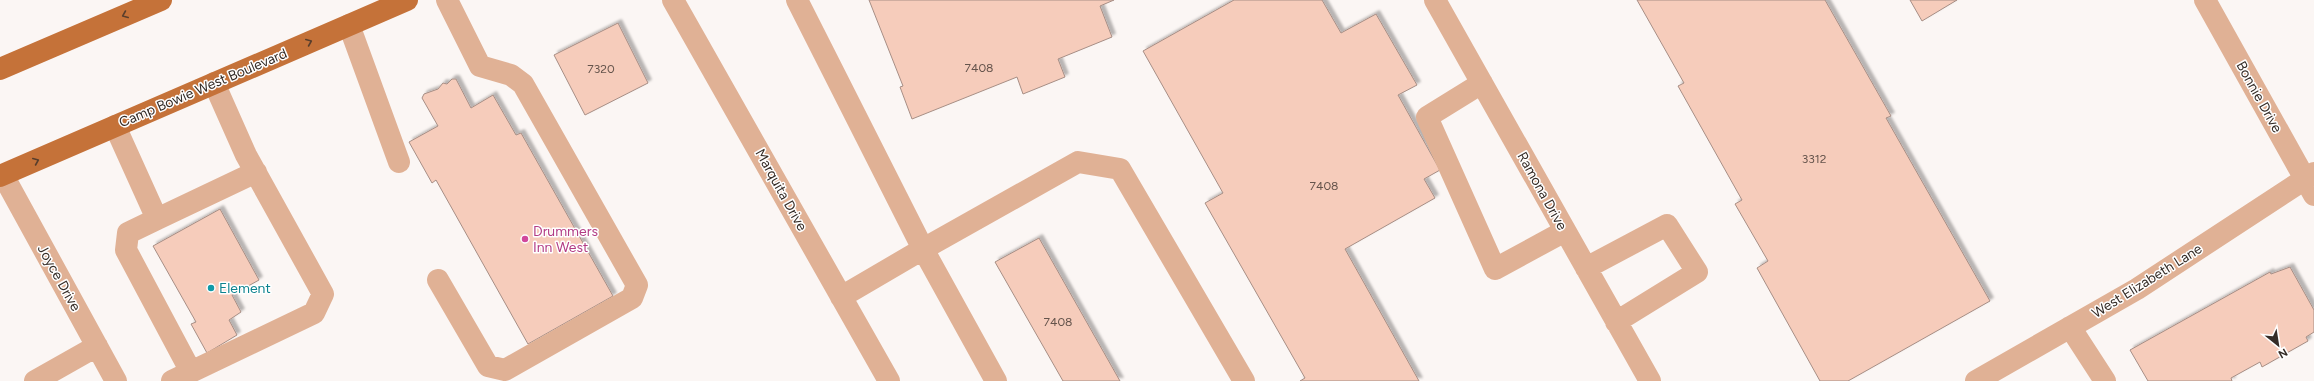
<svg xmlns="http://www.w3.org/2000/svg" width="2314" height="381" font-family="Figtree,sans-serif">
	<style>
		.building { fill: #f6ccbb; stroke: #a78e85; filter: url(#shadow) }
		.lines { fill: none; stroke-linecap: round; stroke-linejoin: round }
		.minor { stroke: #e0b195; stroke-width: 22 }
		.major { stroke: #c57239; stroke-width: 22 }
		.oneway { stroke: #593e2c }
		.hotel-dot { fill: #d1479c; stroke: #fff; stroke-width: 1.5 }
		.culture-dot { fill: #0f9aa8; stroke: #fff; stroke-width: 1.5 }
		.labels { text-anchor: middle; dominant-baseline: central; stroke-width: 3; stroke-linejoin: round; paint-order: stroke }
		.number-label { font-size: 12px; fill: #65544c }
		.street-label { font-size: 14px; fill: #352c27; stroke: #fff }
		.hotel-label { font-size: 14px; fill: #b23c85; stroke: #fff; text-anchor: start }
		.culture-label { font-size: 14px; fill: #0d838f; stroke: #fff; text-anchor: start }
	</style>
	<defs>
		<filter id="shadow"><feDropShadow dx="3.5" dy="-3.5" stdDeviation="1" flood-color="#0004"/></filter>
	</defs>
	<rect width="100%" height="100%" fill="#fbf6f4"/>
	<path class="building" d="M869 0H1114L1100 6 1112 37 1058 59 1065 77 1023 94 1017 77 912 119 900 87 903 86Z
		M1234 0H1322L1341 33 1376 14 1417 85 1398 95 1440 170 1424 179 1435 198 1345 249 1419 381H1300L1305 378 1205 203 1223 193 1143 51Z
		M1637 0H1825L1891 116 1886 118 1990 301 1848 381H1820L1757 268 1768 261 1735 204 1742 200 1678 86 1684 83Z
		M1910 0H1957L1922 21Z
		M618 23 648 83 585 115 554 55Z
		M452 79H456L471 108 493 95 516 135 521 133 613 296 528 344 436 180 432 183 409 142 438 126 422 98 424 94 438 89 443 83 447 84Z
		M220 209 259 280 232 295 241 312 229 320 237 335 207 353 191 324 196 322 153 246Z
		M1039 238 1120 381H1063L995 262Z
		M2290 267 2314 310V332L2306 337 2308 341 2262 367 2260 362 2231 378 2232 381H2148L2130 350 2270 272 2271 274Z"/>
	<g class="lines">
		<path class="minor" d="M673 0 889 381
			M797 0 923 249 841 297
			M1435 0 1650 381
			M2205 0 2314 195
			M349 25 399 162
			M1482 83 1427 117 1495 269 1565 231
			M115 126 157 219 256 172
			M3 175 116 381
			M157 219 128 233 126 250 191 372
			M1586 268 1667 225 1697 272 1616 322
			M438 280 488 366 505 370 632 298 637 285 523 84 511 75 480 66 447 0
			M2070 327 2105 381
			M35 381 97 346
			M172 381 314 313 323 294 246 155 214 83
			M996 381 923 249 1078 162 1120 169 1244 381
			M1976 381 2137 289 2314 173"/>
		<path class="major" d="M0 69 161 0
			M0 176 407 0"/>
	</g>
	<defs><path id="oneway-chevron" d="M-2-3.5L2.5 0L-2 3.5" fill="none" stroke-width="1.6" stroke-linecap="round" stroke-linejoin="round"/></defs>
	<g class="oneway">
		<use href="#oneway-chevron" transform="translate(125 15) rotate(157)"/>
		<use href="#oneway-chevron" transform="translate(309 42) rotate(-23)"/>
		<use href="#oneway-chevron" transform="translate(36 161) rotate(-23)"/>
	</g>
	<circle class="hotel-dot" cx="525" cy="239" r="4"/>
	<circle class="culture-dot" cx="211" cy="288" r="4"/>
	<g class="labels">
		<g class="number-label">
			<text x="979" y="68">7408</text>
			<text x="601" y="69">7320</text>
			<text x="1814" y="159">3312</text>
			<text x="1324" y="186">7408</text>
			<text x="1058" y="322">7408</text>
		</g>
		<g class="street-label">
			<text transform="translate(203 88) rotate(-23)">Camp Bowie West Boulevard</text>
			<text transform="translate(2259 97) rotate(61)">Bonnie Drive</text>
			<text transform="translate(781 190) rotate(61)">Marquita Drive</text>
			<text transform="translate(1542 191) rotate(61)">Ramona Drive</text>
			<text transform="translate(59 278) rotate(61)">Joyce Drive</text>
			<text transform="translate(2147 281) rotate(-32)">West Elizabeth Lane</text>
		</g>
		<g class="hotel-label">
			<text x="533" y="231">Drummers<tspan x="533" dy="16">Inn West</tspan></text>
		</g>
		<g class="culture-label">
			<text x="219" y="288">Element</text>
		</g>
	</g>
	<g transform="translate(2278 345) rotate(150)" stroke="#ffffff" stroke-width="3" paint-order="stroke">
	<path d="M0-3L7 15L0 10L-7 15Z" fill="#352c27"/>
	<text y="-6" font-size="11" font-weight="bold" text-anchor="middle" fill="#352c27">N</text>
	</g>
</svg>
